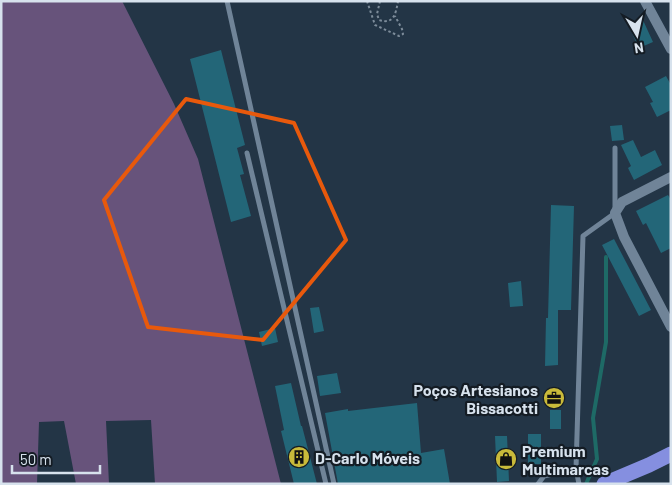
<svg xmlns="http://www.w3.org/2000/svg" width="672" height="485" font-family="Barlow,sans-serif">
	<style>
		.green { fill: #67537b }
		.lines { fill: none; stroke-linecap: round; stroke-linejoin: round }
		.stream { stroke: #1e6a66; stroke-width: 4 }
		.building { fill: #236678 }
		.path { stroke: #7d8c9a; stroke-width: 2; stroke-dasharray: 2.5 2.5; stroke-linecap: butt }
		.lane { stroke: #708498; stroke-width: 5 }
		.street { stroke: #708498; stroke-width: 10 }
		.highway { stroke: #858fe0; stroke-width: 15 }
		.marked { fill: none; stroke: #e8590c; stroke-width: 4; stroke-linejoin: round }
		.labels { text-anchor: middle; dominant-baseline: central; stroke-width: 4.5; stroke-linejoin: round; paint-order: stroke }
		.poi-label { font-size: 16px; font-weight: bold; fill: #d7e2ed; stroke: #141c24; text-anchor: start }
	</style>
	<rect width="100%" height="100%" fill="#233546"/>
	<path class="green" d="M1 1H122L174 104 198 159 281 484H155L151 420 106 421 109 484H76L64 421 39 422 37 484H1Z"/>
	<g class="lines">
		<path class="stream" d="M586 484 597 459 593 418 606 342V257"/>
	</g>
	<path class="building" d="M642 18 653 42 639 48 628 25Z
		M221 50 245 145 237 148 244 174 240 175 251 216 231 222 190 59Z
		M666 76 671 85V110L657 117 650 103 653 102 645 87Z
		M622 125 624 140 612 141 610 126Z
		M633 140 641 157 655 150 662 165 634 180 628 168 631 166 621 145Z
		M668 195 671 200V248L661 253 646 223 643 225 636 211Z
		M551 205 574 206 571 310H558V365L545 366 546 318H548Z
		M614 239 651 310 639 316 602 245Z
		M521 281 523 306 510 307 508 283Z
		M319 307 324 331 314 333 310 308Z
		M275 328 278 342 262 346 259 332Z
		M337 373 341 393 320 396 317 376Z
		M291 383 301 426H302L317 484H294L281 431 284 430 275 386Z
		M417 403 421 453 444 449 450 484H338L325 413 348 409V411Z
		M550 410H561V429H550Z
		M528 434H541V464H528Z
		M495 436H507L509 481 497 482Z"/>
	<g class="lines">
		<path class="path" d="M367 1 375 25 399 36 403 34 402 29 395 16
			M380 1 377 14 379 20C394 25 396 13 398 1"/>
		<path class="lane" d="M227 1 334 484
			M247 153 326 484
			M576 469 583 236 615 213V148
			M538 484 544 476 576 469 579 484"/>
		<path class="street" d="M645 1 671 49
			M671 177 622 202 615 213 624 237 671 327"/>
		<path class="highway" d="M604 484 649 465 671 454"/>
	</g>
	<path class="marked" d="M186 99 294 123 346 240 263 340 148 327 104 200Z"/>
	<defs>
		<g id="office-disc" transform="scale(1.125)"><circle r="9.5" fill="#c9ba3a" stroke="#141c24"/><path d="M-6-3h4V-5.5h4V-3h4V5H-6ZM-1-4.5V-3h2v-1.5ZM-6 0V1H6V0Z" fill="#111"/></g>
		<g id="building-disc" transform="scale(1.125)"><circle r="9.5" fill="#c9ba3a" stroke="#141c24"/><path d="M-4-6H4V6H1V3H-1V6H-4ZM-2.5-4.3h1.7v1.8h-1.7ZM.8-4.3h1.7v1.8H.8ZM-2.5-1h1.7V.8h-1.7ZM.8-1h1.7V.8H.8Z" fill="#111"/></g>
		<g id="shop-disc" transform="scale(1.125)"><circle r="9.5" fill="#c9ba3a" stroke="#141c24"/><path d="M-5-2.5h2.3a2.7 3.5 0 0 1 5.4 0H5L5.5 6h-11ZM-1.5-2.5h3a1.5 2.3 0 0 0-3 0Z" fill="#111"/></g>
	</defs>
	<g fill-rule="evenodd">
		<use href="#office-disc" x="554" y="398"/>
		<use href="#building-disc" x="299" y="457"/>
		<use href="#shop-disc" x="506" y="459"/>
	</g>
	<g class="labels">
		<g class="poi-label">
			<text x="538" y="389" text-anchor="end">Poços Artesianos<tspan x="538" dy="18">Bissacotti</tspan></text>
			<text x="522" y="450">Premium<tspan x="522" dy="18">Multimarcas</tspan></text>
			<text x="315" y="457">D-Carlo Móveis</text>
		</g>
	</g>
	<rect width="672" height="485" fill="none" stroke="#d7e2ed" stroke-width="5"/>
	<g transform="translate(637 35) rotate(171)" stroke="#141c24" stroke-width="4" paint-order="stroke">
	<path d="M0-4L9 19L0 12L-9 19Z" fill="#d7e2ed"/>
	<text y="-8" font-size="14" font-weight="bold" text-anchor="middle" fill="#d7e2ed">N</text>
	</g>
	<path d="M12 465v8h88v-8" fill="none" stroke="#d7e2ed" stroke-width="2.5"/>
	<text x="20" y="465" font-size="15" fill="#d7e2ed" stroke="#141c24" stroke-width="4" paint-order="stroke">50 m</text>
</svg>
